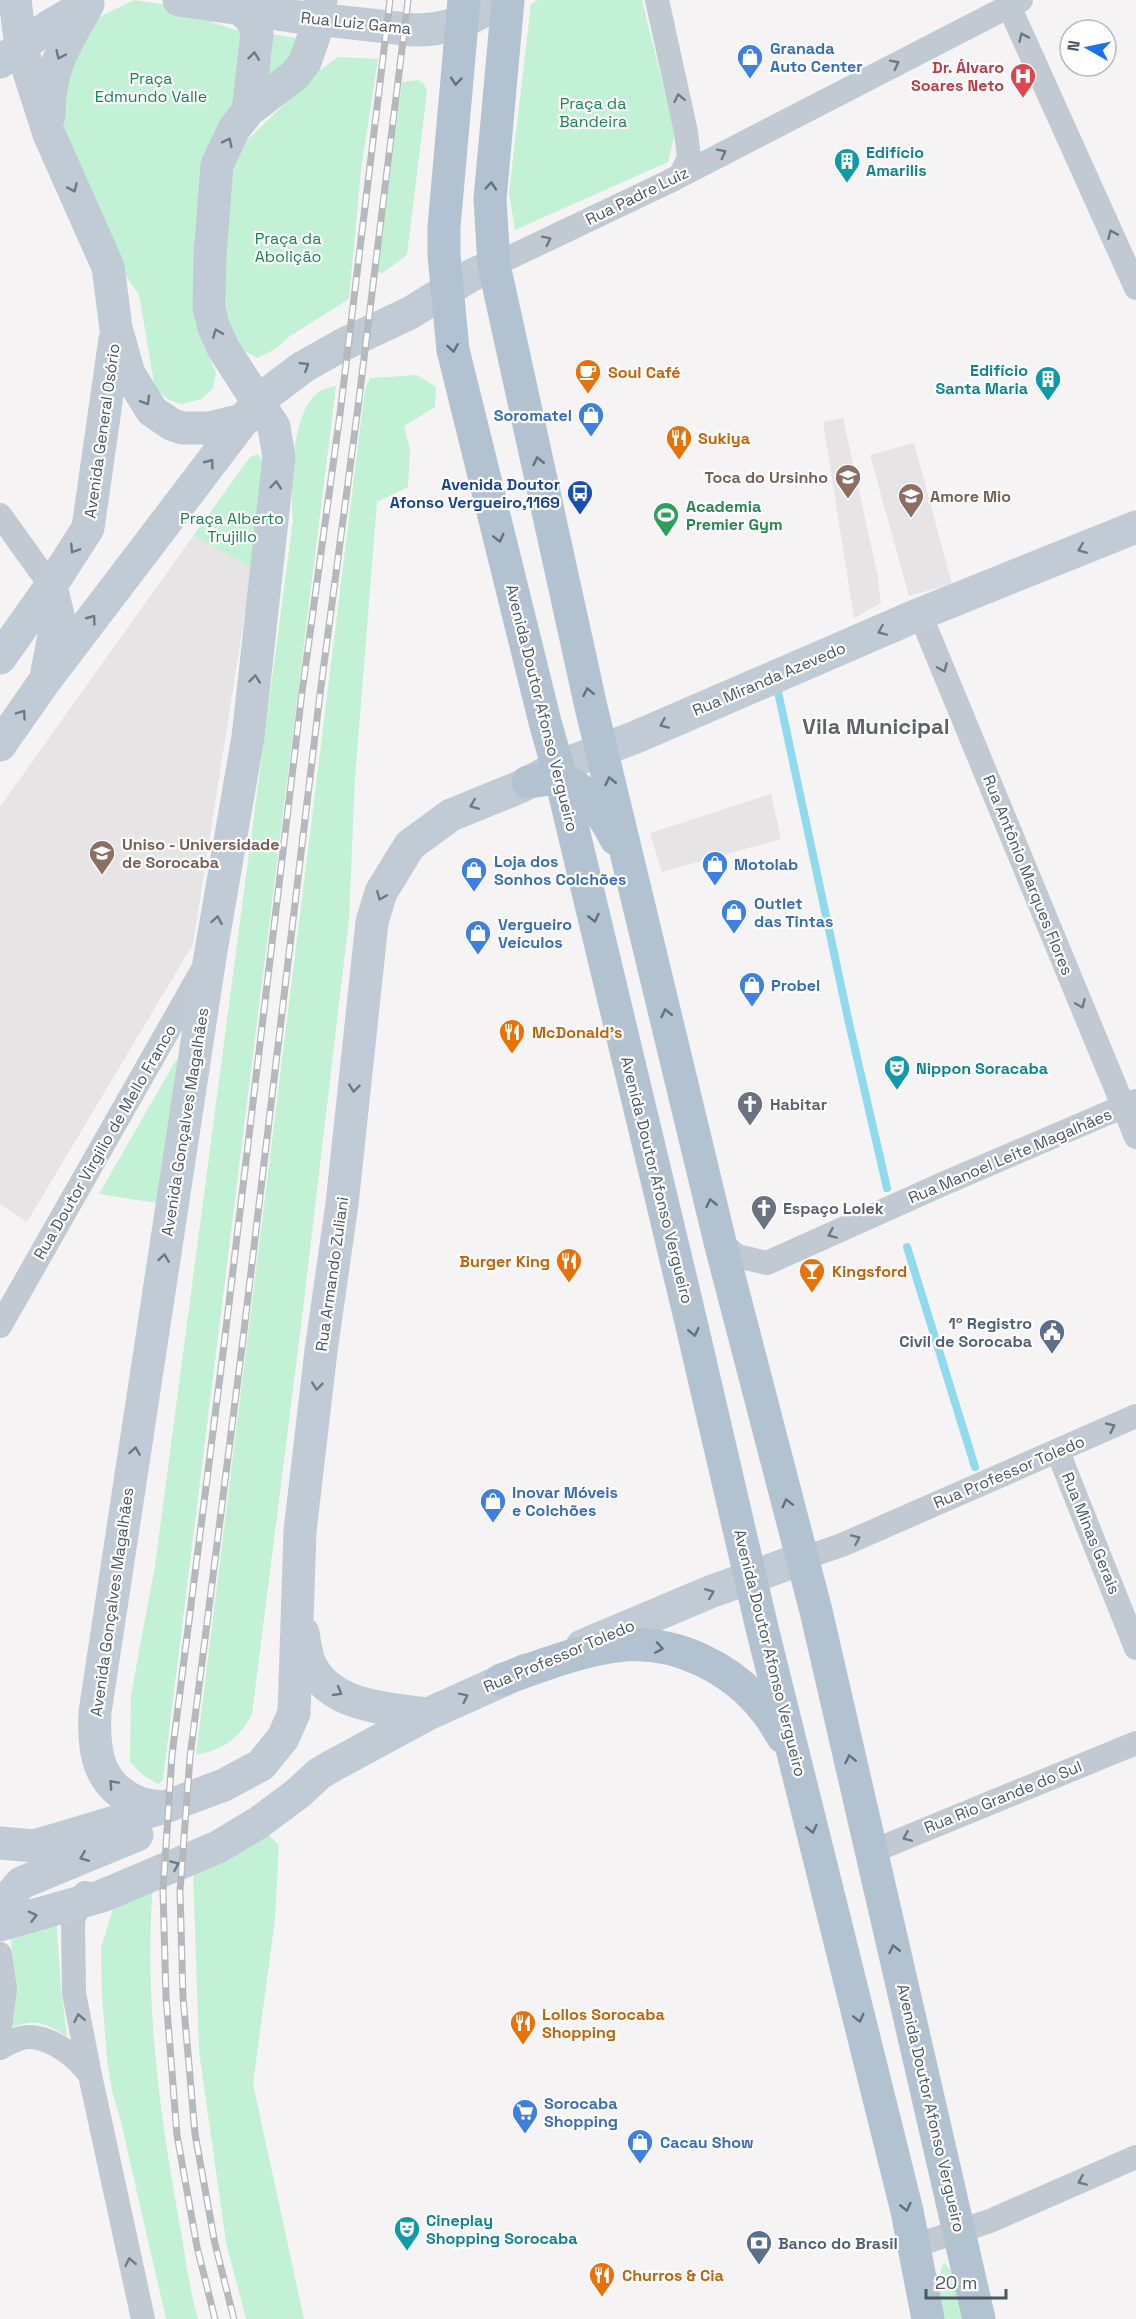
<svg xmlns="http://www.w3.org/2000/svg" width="1136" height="2319" font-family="'Space Grotesk',sans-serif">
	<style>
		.education { fill: #e6e4e5 }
		.green { fill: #c3f1d5 }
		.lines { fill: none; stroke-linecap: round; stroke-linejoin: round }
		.stream { stroke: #90daee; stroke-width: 8 }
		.street { stroke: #c1cad2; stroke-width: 24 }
		.secondary { stroke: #c1cbd6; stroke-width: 33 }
		.primary { stroke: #b3c2d1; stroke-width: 33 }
		.rail-casing { stroke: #b5b8bd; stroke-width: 7 }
		.rail { stroke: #fff; stroke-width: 4.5; stroke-dasharray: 14; stroke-linecap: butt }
		.oneway { stroke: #6e7983 }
		.oneway2 { stroke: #6e7984 }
		.oneway3 { stroke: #64717d }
		.labels { text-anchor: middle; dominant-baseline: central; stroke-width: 4.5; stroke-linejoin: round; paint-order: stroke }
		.street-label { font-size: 16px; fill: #4a5661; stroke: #fff }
		.shop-label { font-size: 16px; font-weight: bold; fill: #366cbe; stroke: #fff; text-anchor: start }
		.health-label { font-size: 16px; font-weight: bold; fill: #be3a42; stroke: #fff; text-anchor: end }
		.park-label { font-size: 16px; fill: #17864f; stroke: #fff }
		.culture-label { font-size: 16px; font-weight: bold; fill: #0d838f; stroke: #fff; text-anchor: start }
		.food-label { font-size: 16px; font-weight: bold; fill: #c56008; stroke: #fff; text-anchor: start }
		.education-label { font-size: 16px; font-weight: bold; fill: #785e54; stroke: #fff; text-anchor: start }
		.transit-label { font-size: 16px; font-weight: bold; fill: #164399; stroke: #fff; text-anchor: end }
		.leisure-label { font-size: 16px; font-weight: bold; fill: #27864d; stroke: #fff; text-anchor: start }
		.worship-label { font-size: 16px; font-weight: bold; fill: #5b616d; stroke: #fff; text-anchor: start }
		.service-label { font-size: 16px; font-weight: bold; fill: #4e5e75; stroke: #fff; text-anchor: end }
		.district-label { font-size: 22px; font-weight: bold; fill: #5f6368; stroke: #fff }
	</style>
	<rect width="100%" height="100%" fill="#f5f3f3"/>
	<path class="education" d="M843 418 878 577 881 603 854 618 823 422Z
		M914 443 952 584 909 596 870 455Z
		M193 536 252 568 193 944 27 1222 0 1204V807Z
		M771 794 781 839 662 872 650 833Z"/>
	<path class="green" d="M134 0 188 8 214 23 249 34 242 101 206 162 195 324 216 373 213 388 202 399 181 404 169 400 155 388 139 295 118 265 58 128 70 55 95 19Z
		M538 0H642L675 134 668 162 515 230 509 193 531 4Z
		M270 34 296 38 297 49 268 81Z
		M338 57 378 59 361 170 349 299 290 336 277 348 258 358 238 348 227 313 224 282 229 166 239 148 320 70Z
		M418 80 424 84 427 92 407 255 381 274 378 271 402 82Z
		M417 375 436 387 435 407 404 426 410 449 408 487 377 502 355 778 349 919 301 1326 252 1714C238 1740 224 1749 196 1755L365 389 370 378Z
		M336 386 163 1780 158 1784 143 1775 130 1762 131 1695 155 1566 293 520C290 490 290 406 322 390 326 388 332 387 336 386Z
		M258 454 268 470 252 568 193 536 250 457Z
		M176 1060 179 1061 157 1203 99 1194Z
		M269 1835 279 1845 275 1919 253 2084 304 2319H246L226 2242 199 2051 193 1871Z
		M153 1884C144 1997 159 2110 179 2220 185 2253 189 2288 198 2319H166L120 2118 112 2091 107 2059 102 1996 101 1948 113 1909 130 1894Z
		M56 1918 61 1987 67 2037C45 2022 34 2018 9 2029 14 1996 16 1968 10 1935Z
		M944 2263 956 2276 965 2319H939C937 2301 935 2280 944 2263Z"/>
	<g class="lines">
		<path class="stream" d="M777 687 849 1023 887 1188
			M907 1247 975 1467"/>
		<path class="street" d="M657 0 686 132 689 158 681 174
			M1009 6 1136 288
			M494 265 668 182 1021 0
			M0 515 51 586
			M920 614 1136 1137
			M720 1242 737 1256 767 1263 945 1183 1136 1101
			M0 1326 203 969
			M1058 1452 1136 1648
			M801 1559 842 1545 1136 1416
			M871 1852 1136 1743
			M85 1893 73 1920 74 1993 90 2075 143 2319
			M0 1954 5 1990 0 2027
			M0 2048C9 2043 20 2036 31 2037 54 2039 77 2057 90 2075
			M914 2246 990 2221 1136 2157"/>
		<path class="secondary" d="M15 0 21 47 49 134 108 267 116 328 129 374 152 411 171 424 182 428H209L242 420
			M179 0 291 16 414 30C453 30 471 18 504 0
			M239 9C250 16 254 21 257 34L248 111
			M0 62 48 27 87 4
			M49 116C49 67 65 45 88 4
			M0 658 51 586 88 528 115 339
			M47 672 58 615 51 586
			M0 745 44 682 258 401 303 367 342 345 410 313 470 276 494 265
			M303 1633C305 1644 306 1656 311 1666 332 1707 388 1709 428 1714
			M582 1646 710 1592 801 1559
			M165 1807C156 1806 145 1806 137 1802 97 1785 93 1750 95 1712L210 957 248 737 279 457 274 427 223 348 213 325 209 307 210 256 217 165 234 129 248 111 295 75 305 62 314 36 321 0
			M0 1843 34 1846 165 1807 224 1785 261 1765 283 1738 294 1713 300 1531 321 1351 342 1204 372 922 381 892 410 845 451 815 520 787 557 767 636 737 920 614 1136 527
			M0 1908 21 1883 137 1835
			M0 1925 102 1896 218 1847 258 1823 297 1794 320 1773 334 1765 428 1714 526 1670"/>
		<path class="primary" d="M464 0 444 227V255L453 350 545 722 561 779 691 1322 762 1628 907 2211 928 2319
			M508 0 490 199 494 265 591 707 720 1242 816 1611 979 2319
			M528 782C537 781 552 777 562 780 585 786 606 819 616 839
			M501 1680C540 1666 582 1649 624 1645 678 1641 733 1669 765 1710 772 1718 777 1728 783 1737"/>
		<g class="rail-casing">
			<path id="rail" d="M215 2319 197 2247 177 2135 166 1997 163 1891 172 1755 225 1337 302 692 340 414 390 0
				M234 2319 215 2244 195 2134 183 1997 180 1891 190 1757 243 1339 320 694 358 407 408 0"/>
		</g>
		<use href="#rail" class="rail"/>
	</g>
	<defs><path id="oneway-chevron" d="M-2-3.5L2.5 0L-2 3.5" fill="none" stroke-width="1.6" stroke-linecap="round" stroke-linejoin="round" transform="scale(1.5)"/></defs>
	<g class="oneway">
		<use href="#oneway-chevron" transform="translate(1023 37) rotate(-114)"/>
		<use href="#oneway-chevron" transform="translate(895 64) rotate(-27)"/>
		<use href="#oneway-chevron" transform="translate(679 98) rotate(-102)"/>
		<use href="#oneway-chevron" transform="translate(722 153) rotate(-27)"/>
		<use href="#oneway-chevron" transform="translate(1112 234) rotate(-114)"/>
		<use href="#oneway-chevron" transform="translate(547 240) rotate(-26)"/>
		<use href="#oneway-chevron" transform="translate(943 668) rotate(68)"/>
		<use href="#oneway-chevron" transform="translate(1081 1004) rotate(67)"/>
		<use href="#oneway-chevron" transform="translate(832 1234) rotate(156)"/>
		<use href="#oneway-chevron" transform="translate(1111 1427) rotate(-25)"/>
		<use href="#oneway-chevron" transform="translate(856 1539) rotate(-24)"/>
		<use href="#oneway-chevron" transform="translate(907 1837) rotate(157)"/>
		<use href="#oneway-chevron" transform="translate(79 2018) rotate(-101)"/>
		<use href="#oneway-chevron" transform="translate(1082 2181) rotate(157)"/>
		<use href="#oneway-chevron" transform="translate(130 2262) rotate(-102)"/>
	</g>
	<g class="oneway2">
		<use href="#oneway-chevron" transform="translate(60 55) rotate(115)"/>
		<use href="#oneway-chevron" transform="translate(254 56) rotate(-83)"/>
		<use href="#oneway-chevron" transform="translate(228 142) rotate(-64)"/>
		<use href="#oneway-chevron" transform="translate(73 188) rotate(66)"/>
		<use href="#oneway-chevron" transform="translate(217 333) rotate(-112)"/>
		<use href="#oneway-chevron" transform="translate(305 366) rotate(-32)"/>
		<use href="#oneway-chevron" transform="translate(146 401) rotate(59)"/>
		<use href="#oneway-chevron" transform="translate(210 463) rotate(-53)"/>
		<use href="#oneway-chevron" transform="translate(276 485) rotate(-84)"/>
		<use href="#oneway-chevron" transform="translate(74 549) rotate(123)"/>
		<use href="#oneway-chevron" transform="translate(1082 549) rotate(158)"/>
		<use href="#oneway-chevron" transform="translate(92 619) rotate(-53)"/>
		<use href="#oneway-chevron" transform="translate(882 631) rotate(157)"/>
		<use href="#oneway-chevron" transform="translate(255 679) rotate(-84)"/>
		<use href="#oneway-chevron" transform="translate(22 714) rotate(-55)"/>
		<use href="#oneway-chevron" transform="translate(664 724) rotate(157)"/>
		<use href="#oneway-chevron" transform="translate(474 805) rotate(158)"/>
		<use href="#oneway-chevron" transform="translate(381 896) rotate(112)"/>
		<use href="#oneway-chevron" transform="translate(217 920) rotate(-80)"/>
		<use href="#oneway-chevron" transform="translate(354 1088) rotate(96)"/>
		<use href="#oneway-chevron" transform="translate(164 1258) rotate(-81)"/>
		<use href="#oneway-chevron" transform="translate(317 1386) rotate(97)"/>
		<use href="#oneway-chevron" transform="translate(135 1451) rotate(-81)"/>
		<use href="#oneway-chevron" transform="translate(710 1593) rotate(-22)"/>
		<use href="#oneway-chevron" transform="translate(338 1692) rotate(30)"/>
		<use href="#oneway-chevron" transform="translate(464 1697) rotate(-26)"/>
		<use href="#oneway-chevron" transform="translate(113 1784) rotate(-133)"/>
		<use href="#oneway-chevron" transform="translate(84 1857) rotate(158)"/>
		<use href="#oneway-chevron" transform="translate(175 1865) rotate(-23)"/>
		<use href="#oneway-chevron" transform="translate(33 1916) rotate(-15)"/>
	</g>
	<g class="oneway3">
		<use href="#oneway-chevron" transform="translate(456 81) rotate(95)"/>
		<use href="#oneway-chevron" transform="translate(491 186) rotate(-85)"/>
		<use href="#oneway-chevron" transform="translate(453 348) rotate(81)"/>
		<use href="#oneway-chevron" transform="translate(538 461) rotate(-103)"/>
		<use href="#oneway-chevron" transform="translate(499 538) rotate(76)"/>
		<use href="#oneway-chevron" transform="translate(588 692) rotate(-102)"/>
		<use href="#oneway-chevron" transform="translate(610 781) rotate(-103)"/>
		<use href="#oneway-chevron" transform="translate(594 918) rotate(77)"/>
		<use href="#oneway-chevron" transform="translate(666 1013) rotate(-103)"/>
		<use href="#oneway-chevron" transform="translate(711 1203) rotate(-103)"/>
		<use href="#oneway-chevron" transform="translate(694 1332) rotate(77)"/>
		<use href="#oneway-chevron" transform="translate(787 1503) rotate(-104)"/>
		<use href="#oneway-chevron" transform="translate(659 1648) rotate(9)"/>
		<use href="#oneway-chevron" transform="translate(850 1759) rotate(-103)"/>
		<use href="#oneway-chevron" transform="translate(812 1829) rotate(77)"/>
		<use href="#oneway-chevron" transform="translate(894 1949) rotate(-103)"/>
		<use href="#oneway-chevron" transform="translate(859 2018) rotate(76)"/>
		<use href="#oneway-chevron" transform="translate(906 2207) rotate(77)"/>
	</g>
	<defs>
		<g id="shop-pin" transform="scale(1.35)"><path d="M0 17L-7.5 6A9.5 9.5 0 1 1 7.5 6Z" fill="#3f7fe0" stroke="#fff"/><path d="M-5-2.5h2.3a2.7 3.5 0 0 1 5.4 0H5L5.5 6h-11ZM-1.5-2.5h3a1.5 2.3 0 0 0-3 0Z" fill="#fff"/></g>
		<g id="hospital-pin" transform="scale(1.35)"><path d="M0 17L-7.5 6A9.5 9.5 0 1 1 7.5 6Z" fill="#e0444e" stroke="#fff"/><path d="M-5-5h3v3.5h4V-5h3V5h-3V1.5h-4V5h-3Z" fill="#fff"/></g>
		<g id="building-pin" transform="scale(1.35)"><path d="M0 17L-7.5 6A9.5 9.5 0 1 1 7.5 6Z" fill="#0f9aa8" stroke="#fff"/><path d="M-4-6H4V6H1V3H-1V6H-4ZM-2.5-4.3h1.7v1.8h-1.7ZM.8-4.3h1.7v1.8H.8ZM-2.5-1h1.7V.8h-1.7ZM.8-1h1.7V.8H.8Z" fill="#fff"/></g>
		<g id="cafe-pin" transform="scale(1.35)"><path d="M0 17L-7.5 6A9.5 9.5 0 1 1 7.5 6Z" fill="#e8710a" stroke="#fff"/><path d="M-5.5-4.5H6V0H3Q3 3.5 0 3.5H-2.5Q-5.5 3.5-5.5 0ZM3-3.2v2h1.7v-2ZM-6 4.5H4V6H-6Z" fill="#fff"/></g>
		<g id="restaurant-pin" transform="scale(1.35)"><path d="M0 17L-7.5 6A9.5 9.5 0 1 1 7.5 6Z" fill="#e8710a" stroke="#fff"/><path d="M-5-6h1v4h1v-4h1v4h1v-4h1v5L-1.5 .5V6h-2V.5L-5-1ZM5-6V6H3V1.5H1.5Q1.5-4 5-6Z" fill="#fff"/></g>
		<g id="school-pin" transform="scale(1.35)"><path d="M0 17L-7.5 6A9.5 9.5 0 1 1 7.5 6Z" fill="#8d6e63" stroke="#fff"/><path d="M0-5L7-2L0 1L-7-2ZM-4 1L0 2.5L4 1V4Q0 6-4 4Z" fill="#fff"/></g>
		<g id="bus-pin" transform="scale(1.35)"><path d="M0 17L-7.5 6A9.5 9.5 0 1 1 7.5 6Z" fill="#1a4fb4" stroke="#fff"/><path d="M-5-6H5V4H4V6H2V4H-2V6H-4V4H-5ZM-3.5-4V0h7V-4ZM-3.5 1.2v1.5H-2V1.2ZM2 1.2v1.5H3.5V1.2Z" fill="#fff"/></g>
		<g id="stadium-pin" transform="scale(1.35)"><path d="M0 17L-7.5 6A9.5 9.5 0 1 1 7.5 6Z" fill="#2e9e5b" stroke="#fff"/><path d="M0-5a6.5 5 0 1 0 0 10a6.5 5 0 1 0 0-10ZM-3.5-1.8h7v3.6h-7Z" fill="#fff"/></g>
		<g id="university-pin" transform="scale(1.35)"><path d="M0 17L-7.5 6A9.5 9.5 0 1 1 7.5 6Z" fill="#8d6e63" stroke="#fff"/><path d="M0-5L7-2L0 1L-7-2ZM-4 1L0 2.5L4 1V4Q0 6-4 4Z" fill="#fff"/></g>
		<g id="theatre-pin" transform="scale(1.35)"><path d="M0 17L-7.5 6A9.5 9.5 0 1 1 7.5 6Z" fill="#0f9aa8" stroke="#fff"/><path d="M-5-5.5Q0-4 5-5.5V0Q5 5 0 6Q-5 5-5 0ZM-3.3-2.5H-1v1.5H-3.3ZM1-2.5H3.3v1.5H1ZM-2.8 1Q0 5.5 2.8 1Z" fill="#fff"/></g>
		<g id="church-pin" transform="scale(1.35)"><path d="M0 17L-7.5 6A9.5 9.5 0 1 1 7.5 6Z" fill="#6b7280" stroke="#fff"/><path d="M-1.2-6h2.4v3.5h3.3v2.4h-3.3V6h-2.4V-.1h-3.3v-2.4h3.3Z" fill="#fff"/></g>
		<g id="bar-pin" transform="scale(1.35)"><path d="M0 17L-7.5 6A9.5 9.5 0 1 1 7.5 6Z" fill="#e8710a" stroke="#fff"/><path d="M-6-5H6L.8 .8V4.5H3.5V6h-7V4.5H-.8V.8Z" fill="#fff"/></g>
		<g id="civic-pin" transform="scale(1.35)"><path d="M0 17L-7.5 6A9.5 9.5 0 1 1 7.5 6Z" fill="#5c6f8a" stroke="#fff"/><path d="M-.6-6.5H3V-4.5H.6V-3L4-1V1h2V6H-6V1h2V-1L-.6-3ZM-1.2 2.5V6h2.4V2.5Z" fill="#fff"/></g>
		<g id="supermarket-pin" transform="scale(1.35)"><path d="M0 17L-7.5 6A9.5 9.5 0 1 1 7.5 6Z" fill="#3f7fe0" stroke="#fff"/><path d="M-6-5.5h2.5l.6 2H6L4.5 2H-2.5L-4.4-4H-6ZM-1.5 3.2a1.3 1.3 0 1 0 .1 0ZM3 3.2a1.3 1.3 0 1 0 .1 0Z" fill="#fff"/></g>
		<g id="bank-pin" transform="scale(1.35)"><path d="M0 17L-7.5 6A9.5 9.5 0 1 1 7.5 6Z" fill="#5c6f8a" stroke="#fff"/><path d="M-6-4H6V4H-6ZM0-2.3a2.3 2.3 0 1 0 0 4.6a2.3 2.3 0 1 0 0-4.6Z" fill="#fff"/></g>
	</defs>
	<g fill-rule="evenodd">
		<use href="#shop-pin" x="750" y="57"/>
		<use href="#hospital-pin" x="1023" y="76"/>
		<use href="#building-pin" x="847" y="161"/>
		<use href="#cafe-pin" x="588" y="372"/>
		<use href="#building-pin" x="1048" y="379"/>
		<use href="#shop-pin" x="591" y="415"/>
		<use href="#restaurant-pin" x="679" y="438"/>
		<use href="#school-pin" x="848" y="477"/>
		<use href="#bus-pin" x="580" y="493"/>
		<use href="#school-pin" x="911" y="496"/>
		<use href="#stadium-pin" x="666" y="515"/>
		<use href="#university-pin" x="102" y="853"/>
		<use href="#shop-pin" x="715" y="864"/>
		<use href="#shop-pin" x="474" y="870"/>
		<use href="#shop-pin" x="734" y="912"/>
		<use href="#shop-pin" x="478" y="933"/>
		<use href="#shop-pin" x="752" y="985"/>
		<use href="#restaurant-pin" x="512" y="1032"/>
		<use href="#theatre-pin" x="897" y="1068"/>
		<use href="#church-pin" x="750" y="1104"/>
		<use href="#church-pin" x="764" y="1208"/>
		<use href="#restaurant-pin" x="569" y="1261"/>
		<use href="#bar-pin" x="812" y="1271"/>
		<use href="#civic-pin" x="1052" y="1332"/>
		<use href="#shop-pin" x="493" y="1501"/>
		<use href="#restaurant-pin" x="523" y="2023"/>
		<use href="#supermarket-pin" x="525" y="2112"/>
		<use href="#shop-pin" x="640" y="2142"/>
		<use href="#theatre-pin" x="407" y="2229"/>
		<use href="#bank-pin" x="759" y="2243"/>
		<use href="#restaurant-pin" x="602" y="2275"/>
	</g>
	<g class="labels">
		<g class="street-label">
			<text transform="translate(356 23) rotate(6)">Rua Luiz Gama</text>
			<text transform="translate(637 196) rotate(-26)">Rua Padre Luiz</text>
			<text transform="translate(102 431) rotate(-82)">Avenida General Osório</text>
			<text transform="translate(769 679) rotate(-23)">Rua Miranda Azevedo</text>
			<text transform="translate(542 708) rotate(76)">Avenida Doutor Afonso Vergueiro</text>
			<text transform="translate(1028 875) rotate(68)">Rua Antônio Marques Flores</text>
			<text transform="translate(185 1122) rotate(-81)">Avenida Gonçalves Magalhães</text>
			<text transform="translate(105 1142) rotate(-60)">Rua Doutor Virgilio de Mello Franco</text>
			<text transform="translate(1010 1156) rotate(-23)">Rua Manoel Leite Magalhães</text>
			<text transform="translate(657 1180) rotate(76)">Avenida Doutor Afonso Vergueiro</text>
			<text transform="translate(332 1274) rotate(-82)">Rua Armando Zuliani</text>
			<text transform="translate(1009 1472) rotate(-23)">Rua Professor Toledo</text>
			<text transform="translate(1091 1533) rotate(68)">Rua Minas Gerais</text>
			<text transform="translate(112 1602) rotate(-82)">Avenida Gonçalves Magalhães</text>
			<text transform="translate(770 1653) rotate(76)">Avenida Doutor Afonso Vergueiro</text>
			<text transform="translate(559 1656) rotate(-23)">Rua Professor Toledo</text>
			<text transform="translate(1003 1797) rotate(-22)">Rua Rio Grande do Sul</text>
			<text transform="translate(931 2108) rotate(77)">Avenida Doutor Afonso Vergueiro</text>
		</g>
		<g class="shop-label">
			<text x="770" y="48">Granada<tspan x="770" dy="18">Auto Center</tspan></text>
			<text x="572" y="415" text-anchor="end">Soromatel</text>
			<text x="494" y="861">Loja dos<tspan x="494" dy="18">Sonhos Colchões</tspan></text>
			<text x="734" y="864">Motolab</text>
			<text x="754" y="903">Outlet<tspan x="754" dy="18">das Tintas</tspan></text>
			<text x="498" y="924">Vergueiro<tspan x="498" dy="18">Veículos</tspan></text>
			<text x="771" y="985">Probel</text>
			<text x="512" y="1492">Inovar Móveis<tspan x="512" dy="18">e Colchões</tspan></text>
			<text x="544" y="2103">Sorocaba<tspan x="544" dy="18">Shopping</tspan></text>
			<text x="660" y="2142">Cacau Show</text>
		</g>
		<g class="health-label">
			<text x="1004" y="67">Dr. Álvaro<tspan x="1004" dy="18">Soares Neto</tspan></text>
		</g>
		<g class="park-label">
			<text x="151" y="78">Praça<tspan x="151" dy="18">Edmundo Valle</tspan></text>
			<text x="593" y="103">Praça da<tspan x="593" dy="18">Bandeira</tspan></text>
			<text x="288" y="238">Praça da<tspan x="288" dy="18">Abolição</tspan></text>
			<text x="232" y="518">Praça Alberto<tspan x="232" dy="18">Trujillo</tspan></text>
		</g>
		<g class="culture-label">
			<text x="866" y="152">Edifício<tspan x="866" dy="18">Amarilis</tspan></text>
			<text x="1028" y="370" text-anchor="end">Edifício<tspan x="1028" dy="18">Santa Maria</tspan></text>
			<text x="916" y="1068">Nippon Soracaba</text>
			<text x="426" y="2220">Cineplay<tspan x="426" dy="18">Shopping Sorocaba</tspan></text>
		</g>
		<g class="food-label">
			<text x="608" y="372">Soul Café</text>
			<text x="698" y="438">Sukiya</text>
			<text x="532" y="1032">McDonald's</text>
			<text x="550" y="1261" text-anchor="end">Burger King</text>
			<text x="832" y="1271">Kingsford</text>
			<text x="542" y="2014">Lollos Sorocaba<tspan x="542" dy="18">Shopping</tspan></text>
			<text x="622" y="2275">Churros &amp; Cia</text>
		</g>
		<g class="education-label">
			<text x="828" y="477" text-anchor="end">Toca do Ursinho</text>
			<text x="930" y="496">Amore Mio</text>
			<text x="122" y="844">Uniso - Universidade<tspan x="122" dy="18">de Sorocaba</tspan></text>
		</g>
		<g class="transit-label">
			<text x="560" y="484">Avenida Doutor<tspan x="560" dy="18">Afonso Vergueiro,1169</tspan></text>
		</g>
		<g class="leisure-label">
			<text x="686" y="506">Academia<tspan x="686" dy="18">Premier Gym</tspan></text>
		</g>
		<g class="worship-label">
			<text x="770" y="1104">Habitar</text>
			<text x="783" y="1208">Espaço Lolek</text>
		</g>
		<g class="service-label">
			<text x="1032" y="1323">1º Registro<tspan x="1032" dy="18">Civil de Sorocaba</tspan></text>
			<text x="778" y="2243" text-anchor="start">Banco do Brasil</text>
		</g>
		<g class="district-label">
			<text x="876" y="726">Vila Municipal</text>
		</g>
	</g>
	<g transform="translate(1088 48) rotate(279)"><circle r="28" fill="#ffffff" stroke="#b7bbc0" stroke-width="1.5"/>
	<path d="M0-4.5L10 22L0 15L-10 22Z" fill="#1a73e8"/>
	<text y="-9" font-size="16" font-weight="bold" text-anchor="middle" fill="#4a5661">N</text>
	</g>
	<path d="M926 2289v9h80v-9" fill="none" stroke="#4a5661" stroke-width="3"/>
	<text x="935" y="2289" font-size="18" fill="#4a5661" stroke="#ffffff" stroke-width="4.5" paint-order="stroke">20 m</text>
</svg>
